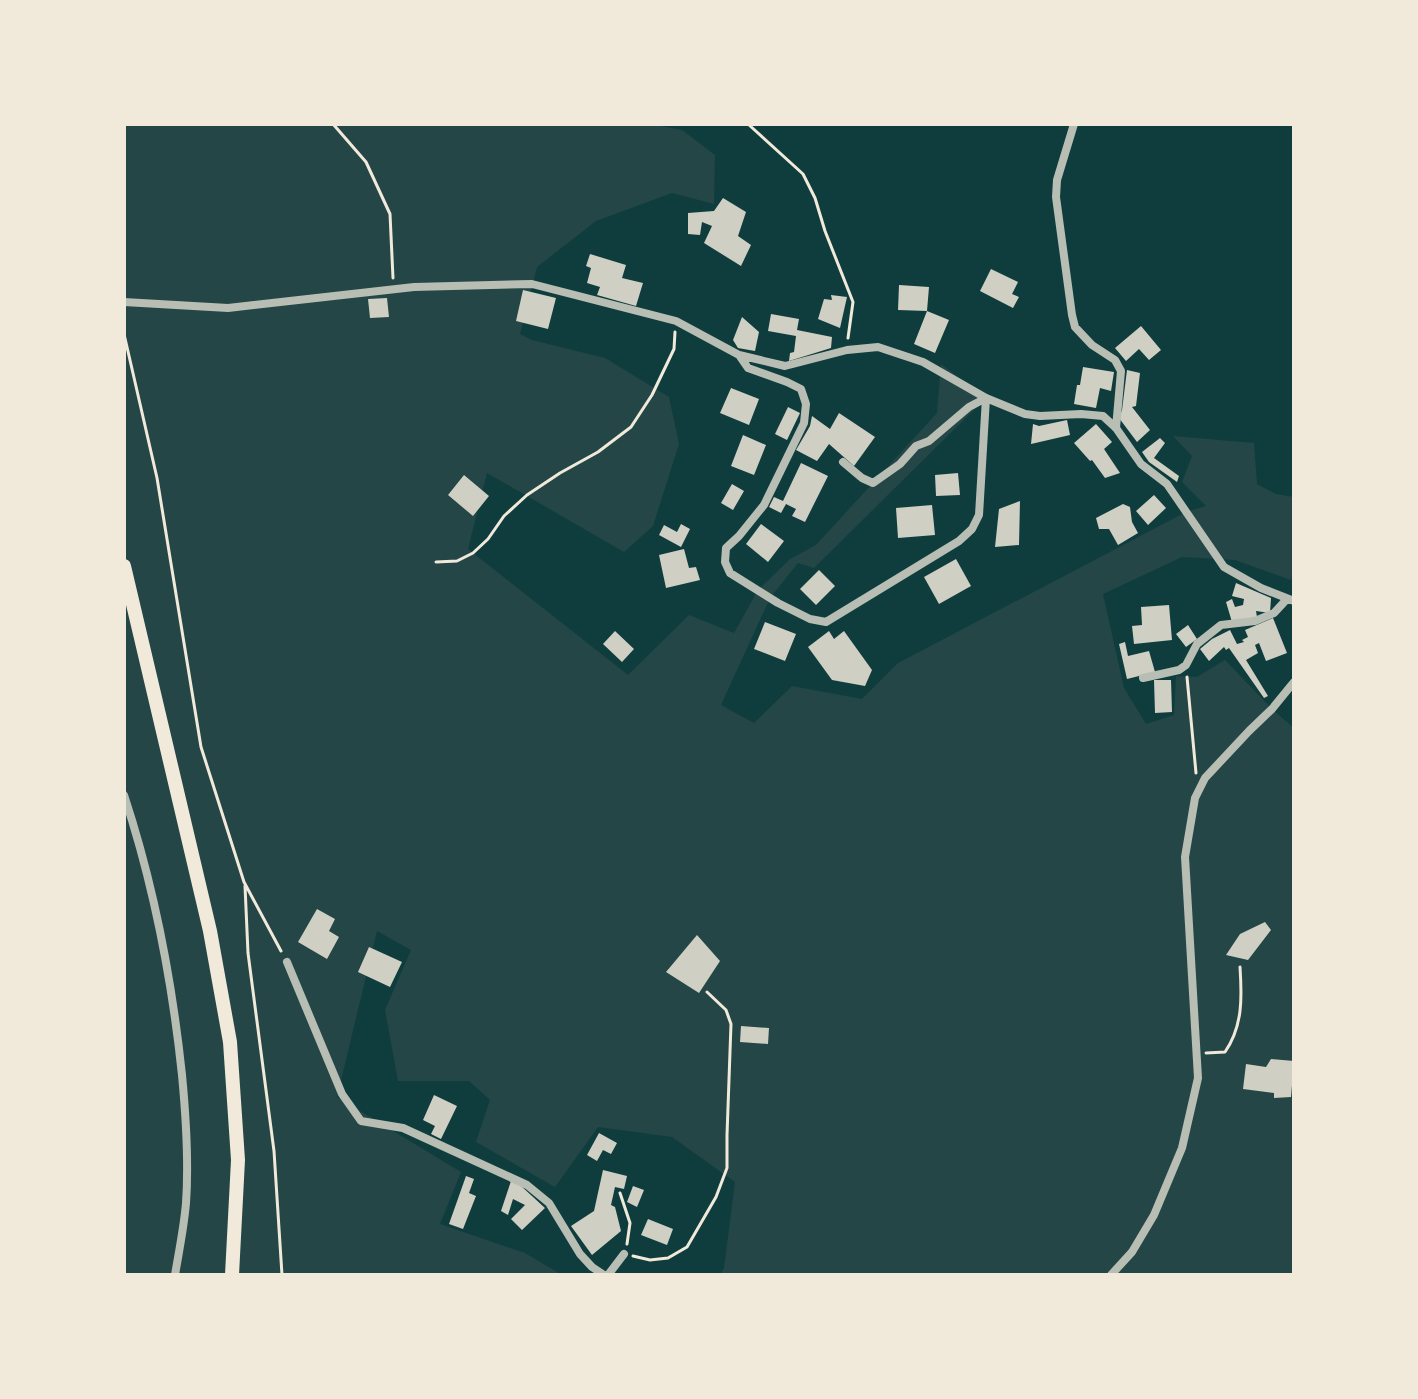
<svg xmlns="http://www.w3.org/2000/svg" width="1418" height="1399" font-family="Figtree,sans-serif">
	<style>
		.green { fill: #244646 }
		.building { fill: #cfcfc3 }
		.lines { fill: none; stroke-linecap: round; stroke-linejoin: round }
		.path { stroke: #f1e9da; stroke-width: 3 }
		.minor { stroke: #b8beb3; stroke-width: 8 }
		.trunk { stroke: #f1e9da; stroke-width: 14 }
	</style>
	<rect width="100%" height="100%" fill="#0f3d3e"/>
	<path class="green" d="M124 124H651L682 130 715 155 714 204 672 193 596 221 537 267 520 334 532 340 605 358 669 397 679 444 653 526 624 552 487 473 468 549 628 675 689 615 734 633 758 590 790 559 816 545 937 413 941 364 986 398 814 568 798 563 770 598 721 705 754 723 792 686 862 699 898 663 1186 512 1206 506 1182 482 1192 456 1173 436 1254 443 1257 484 1276 494 1294 497V568L1291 580 1235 560 1182 557 1103 594 1124 688 1146 724 1174 715 1176 676 1197 677 1225 660 1272 709 1294 728V1275H720L724 1268 735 1182 672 1137 598 1127 555 1187 476 1142 490 1100 469 1081H398L385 1010 411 950 377 931 337 1097 461 1172 440 1224 525 1253 562 1275H124Z"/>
	<path class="building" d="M723 198 746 212 738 236 751 245 741 266 704 243 712 226 702 222 700 235 688 234V213L714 211Z
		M590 254 626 265 622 278 643 283 636 306 597 295 600 287 587 283 591 268 586 266Z
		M991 269 1018 282 1012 294 1019 297 1013 308 980 291Z
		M899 285 929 287 927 311 898 310Z
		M523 290 556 298 548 329 516 321Z
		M831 295 847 297 840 328 818 319 824 299 832 300Z
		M387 298 389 317 370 318 368 299Z
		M927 311 949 320 935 353 914 344Z
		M771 314 799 319 797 330 832 337 831 348 789 361 790 353 794 352 796 336 768 331Z
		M742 317 759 332 755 351 738 348 733 340Z
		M1141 326 1161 350 1149 360 1139 349 1126 361 1115 348Z
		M1083 367 1114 372 1111 391 1100 388 1096 408 1074 404 1077 385H1080Z
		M1127 370 1140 373 1136 406 1132 407 1150 430 1137 442 1119 418 1122 410Z
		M731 388 759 399 749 425 720 413Z
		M788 407 800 413 787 440 775 434Z
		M839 413 875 437 854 466 829 444 817 461 796 450 810 426 812 416 830 429Z
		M1067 420 1070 435 1031 444 1033 424 1039 426Z
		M1096 424 1112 442 1104 449 1120 473 1105 478 1092 460 1090 461 1074 443Z
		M743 435 766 445 754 475 731 466Z
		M1160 438 1165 443 1154 458 1179 476 1177 482 1149 462 1142 452Z
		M801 463 828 476 805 522 792 516 796 509 786 504 781 513 769 507 774 497 783 501Z
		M958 473 960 495 936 496 935 475Z
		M464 475 489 496 473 516 448 495Z
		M732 484 744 491 733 510 721 503Z
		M1154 495 1166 508 1148 525 1136 511Z
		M1020 501 1019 545 995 547 999 509Z
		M1123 504 1130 507 1132 522 1138 533 1118 545 1109 529H1099L1096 518Z
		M932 505 935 535 898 538 896 508Z
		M681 524 690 529 681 547 659 535 664 525 677 532Z
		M761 524 784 541 768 562 746 544Z
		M684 549 689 568 696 567 700 580 666 588 659 555Z
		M956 559 971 586 939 604 924 577Z
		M819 570 835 586 816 605 800 589Z
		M1236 583 1271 598 1270 613 1256 611 1257 617 1232 622 1226 602 1232 599 1235 607 1243 605 1244 599 1232 596Z
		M1169 605 1172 640 1134 644 1132 626 1142 625 1141 607Z
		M1273 618 1287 653 1266 661 1259 643 1255 645 1258 653 1246 660 1268 696 1264 698 1229 648 1226 650 1224 647 1209 661 1200 649 1212 639 1230 630 1237 644 1244 642 1242 640 1248 637 1245 630Z
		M765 622 796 634 785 661 754 649Z
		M1188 625 1197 639 1186 647 1176 634Z
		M615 631 634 649 622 662 603 644Z
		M829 631 834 639 844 631 872 670 865 686 832 680 808 647Z
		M1125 642 1128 656 1149 651 1155 672 1127 679 1119 644Z
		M1154 680H1171L1172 712 1155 713Z
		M317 909 335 919 329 931 339 937 327 959 298 942Z
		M1265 922 1271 930 1248 960 1226 955 1240 934Z
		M697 935 720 961 699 993 666 972Z
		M369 947 402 962 390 987 358 972Z
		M741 1026 769 1028 768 1044 740 1042Z
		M1271 1059 1294 1061 1291 1097 1274 1098V1093L1243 1089 1246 1064 1266 1067Z
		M434 1095 457 1106 441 1139 431 1134 435 1126 423 1120Z
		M599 1133 617 1143 611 1154 603 1150 597 1161 587 1155Z
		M603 1170 627 1176 624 1189 615 1187 611 1205 615 1207 621 1231 592 1255 571 1226 594 1211Z
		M466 1176 474 1179 469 1193 476 1196 463 1229 449 1224Z
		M511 1181 520 1185 545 1208 522 1230 511 1219 525 1205 513 1199 508 1215 501 1211Z
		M633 1186 644 1190 637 1207 627 1202Z
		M648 1219 673 1229 667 1245 641 1235Z"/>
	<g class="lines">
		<path class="path" d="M333 124 366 162 390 214 393 278
			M748 124 803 174 815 198 825 231 853 302 848 338
			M124 334 157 478 201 747 244 882 281 951
			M436 562 457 561 473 553 488 539 504 516 527 495 560 473 598 452 631 427 652 395 674 349 675 332
			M1187 677 1196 773
			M245 886 248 953 274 1151 282 1275
			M1206 1053 1225 1052C1243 1026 1242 997 1240 967
			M620 1193 630 1223 627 1244
			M633 1256 650 1260 668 1258 687 1247 716 1197 727 1168V1135L731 1024 726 1010 707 992"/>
		<path class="minor" d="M1074 124 1057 180 1056 197 1072 315 1075 327 1092 345 1115 360 1121 371 1116 428
			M124 302 228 308 414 287 532 284 676 321 739 355 785 366 847 350 878 347 923 362 986 398 1025 414 1040 416 1081 414 1103 416 1116 428 1141 464 1167 484 1224 567 1261 588 1294 601
			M739 355 748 368 787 382 801 389 806 404 804 423 764 505 739 536 726 548 725 562 730 573 778 603 810 619 826 622 959 541 972 529 979 515 986 398
			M843 462 862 478 873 483 900 464 916 446 929 441 969 407 986 398
			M1143 678 1179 670 1186 665 1197 644 1221 625 1255 621 1274 613 1287 599
			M124 795C154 886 172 980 182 1075 186 1117 189 1161 186 1203 184 1227 179 1251 175 1275
			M287 962 342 1094 361 1121 403 1128 527 1185 549 1203 580 1254 592 1267 604 1275
			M608 1275 624 1254
			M1111 1275 1132 1252 1154 1215 1182 1148 1198 1078 1185 857 1195 798 1205 778 1249 731 1272 709 1294 682"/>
		<path class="trunk" d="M124 566 210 931 230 1042 238 1160 232 1275"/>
	</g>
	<rect width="1418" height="1399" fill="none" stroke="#f1e9da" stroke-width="252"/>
</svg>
